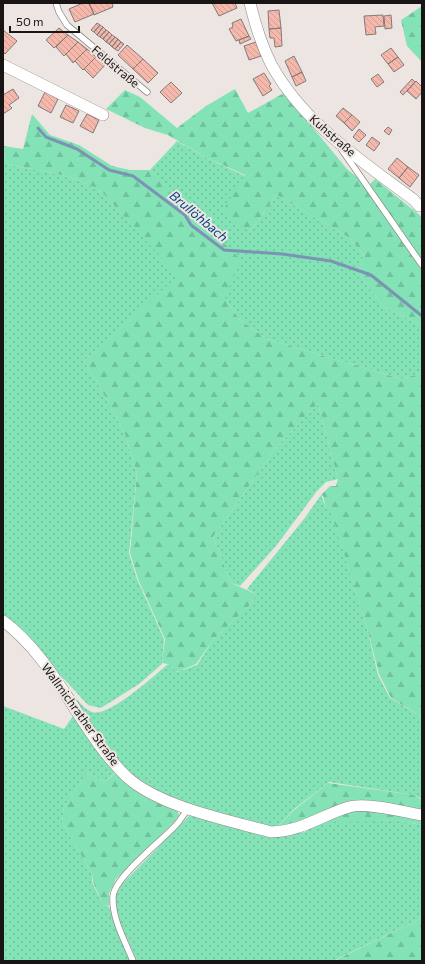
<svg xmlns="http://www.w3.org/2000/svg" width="425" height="964" font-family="Commissioner,sans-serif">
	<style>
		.grass { fill: url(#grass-dots) }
		.forest { fill: url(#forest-firs) }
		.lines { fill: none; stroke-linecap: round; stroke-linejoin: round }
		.stream { stroke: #7b94b3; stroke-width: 3 }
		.building { fill: url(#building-back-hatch); stroke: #827b7a }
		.service-casing { stroke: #928c88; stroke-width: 7 }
		.minor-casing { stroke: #928c88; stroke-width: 12 }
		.service { stroke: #fff; stroke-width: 5.5 }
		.minor { stroke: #fff; stroke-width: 11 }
		.labels { text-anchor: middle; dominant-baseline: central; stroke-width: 4; stroke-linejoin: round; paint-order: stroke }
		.street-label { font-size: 12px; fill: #181514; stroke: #ece5e1 }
		.water-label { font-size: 13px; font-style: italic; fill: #004384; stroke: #ece5e1 }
	</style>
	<defs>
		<pattern id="grass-dots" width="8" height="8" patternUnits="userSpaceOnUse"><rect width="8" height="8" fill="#83e3b7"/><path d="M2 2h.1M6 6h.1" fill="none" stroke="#70c29c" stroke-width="1.8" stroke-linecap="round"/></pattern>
		<pattern id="forest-firs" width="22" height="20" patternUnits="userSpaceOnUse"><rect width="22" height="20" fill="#83e3b7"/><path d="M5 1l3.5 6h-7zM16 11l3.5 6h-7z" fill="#70c29c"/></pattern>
		<pattern id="building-back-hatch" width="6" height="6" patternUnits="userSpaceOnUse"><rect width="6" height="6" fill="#f6b8ab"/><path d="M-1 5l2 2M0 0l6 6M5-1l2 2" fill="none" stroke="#d29d92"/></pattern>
	</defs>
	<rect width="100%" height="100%" fill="#ece5e1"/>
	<path class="grass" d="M177 141 205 157 245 176 250 232 277 195 348 237 364 255 359 268 362 278 384 307 422 325V373L401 379 267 339 239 319 225 298 182 203 150 170Z
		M3 146 5 159 9 165C42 171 75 174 103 193L179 276 84 361 101 389 125 434 137 473 129 553 137 579 164 639 162 664 139 684 101 708 88 705 65 680 55 671 16 624 3 615Z
		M318 403 338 479 326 482 317 491 276 546 240 586 231 583 213 537 276 448Z
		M321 495 326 507 331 511 366 624 378 675 390 698 422 717V799L414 795 329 782 293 810 278 826 271 827C220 813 162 804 123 766 99 743 82 712 65 684 73 693 81 708 92 712 108 718 155 675 168 664L177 672 197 665 213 640 250 605 256 594 247 589 304 519Z
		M3 706 64 729 73 716 85 729 115 772 105 782 87 773 64 807 62 822 92 874V882L103 905 109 907 130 961H3Z
		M192 813 280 836 305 832 315 825 330 822 395 820 422 825V918L333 961H137L119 920 116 906V896L122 884Z"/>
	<path class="forest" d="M422 6V62L407 46 401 20Z
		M235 89 248 113 284 93 347 169 368 186 375 179 422 217V325L384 307 362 278 359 268 364 255 348 237 277 195 250 232 222 212 245 175 205 157 168 135 145 128 106 109 125 90 140 97 177 128 206 106Z
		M32 114 50 135 79 145 112 166 130 170H150L240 259 225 298 239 319 267 339 401 379 422 373V717L391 698 379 674 366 624 331 512 326 507 323 496 321 495 330 486H336L338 479 318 403 276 448 213 537 231 583 256 594 250 605 213 640 196 664 177 672 168 664 162 663 165 639 138 579 130 553 137 473 125 434 101 389 84 361 178 276 103 193C75 174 42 171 9 165L5 159 3 146 23 149Z
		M87 773 105 782 115 773 124 780 176 808 179 815 174 822 116 879 109 893V906L103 905 93 882 92 874 62 822 64 807Z
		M328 783 414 795 422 800V825L395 820 278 826 293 811Z
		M422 918V961H334Z"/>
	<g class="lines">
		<path class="stream" d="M38 128 46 137 77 149 109 170 133 176 185 215 191 225 224 250 282 254 331 261 371 275 422 316"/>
	</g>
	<path class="building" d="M83 3H89L94 14 75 22 69 9Z
		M89 3H112L113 7 94 15Z
		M212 3H235L237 8 219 16Z
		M279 10 281 28 269 29 268 11Z
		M383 15 384 26 375 27 376 34 366 35 364 16Z
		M391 15 392 28 385 29 384 16Z
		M241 19 249 36 236 41 229 29 233 27 232 23Z
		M97 23 100 25 94 32 91 30Z
		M100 25 103 27 97 35 94 32Z
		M103 27 106 30 100 37 97 35Z
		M59 28 68 35 54 48 46 40Z
		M281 28 282 46 275 47 274 38H270L269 29Z
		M3 30 17 41 5 54 3 52Z
		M106 30 109 32 103 39 100 37Z
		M109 32 112 35 106 42 103 39Z
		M68 35 78 42 64 56 56 47Z
		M112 35 115 37 109 44 106 42Z
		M249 36 251 39 240 44 239 40Z
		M115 37 118 39 112 47 109 44Z
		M118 39 121 42 115 49 112 47Z
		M78 42 87 49 73 63 66 54Z
		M121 42 124 44 118 51 115 49Z
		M256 42 261 56 249 60 244 46Z
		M127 45 143 59 133 69 118 55Z
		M391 48 398 57 388 64 381 55Z
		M87 49 96 57 83 70 75 61Z
		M294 56 302 72 292 77 285 61Z
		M96 57 105 65 93 78 84 69Z
		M398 57 404 65 394 72 388 64Z
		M143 59 158 73 148 83 133 69Z
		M302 72 306 81 296 86 292 77Z
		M264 73 271 84 269 86 272 90 263 96 253 79Z
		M378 74 384 82 377 87 371 79Z
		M412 79 415 82 403 95 400 92Z
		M416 81 422 87V92L416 99 407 91Z
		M171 82 182 93 171 103 160 92Z
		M13 89 19 98 9 105 12 108 3 114V95Z
		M45 92 58 99 51 113 38 106Z
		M66 105 79 111 73 123 60 117Z
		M343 108 352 115 344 123 336 116Z
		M87 114 99 120 93 133 80 126Z
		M352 115 360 122 352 131 344 123Z
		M388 127 392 130 389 135 384 131Z
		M359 129 366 135 359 142 353 137Z
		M372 137 380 143 374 151 366 145Z
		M397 158 408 167 399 178 388 169Z
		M408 167 419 175 410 187 399 178Z"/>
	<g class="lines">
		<g class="service-casing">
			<path id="service" d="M56 3 59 12 67 25 147 92
				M342 150 422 265
				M133 961C125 941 112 919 113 897 113 878 164 839 177 824 181 819 184 814 188 809"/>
		</g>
		<g class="minor-casing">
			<path id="minor" d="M250 3C255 24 261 44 271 64 303 123 362 161 414 200L419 206
				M3 65 103 115
				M3 621C57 661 79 731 127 777 160 807 228 820 271 832 300 832 322 815 349 807 365 802 404 812 422 815"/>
		</g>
		<use href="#service" class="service"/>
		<use href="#minor" class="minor"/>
	</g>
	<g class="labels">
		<g class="street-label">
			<text transform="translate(116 66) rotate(40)">Feldstraße</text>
			<text transform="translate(333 135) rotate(41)">Kuhstraße</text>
			<text transform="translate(81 714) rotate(54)">Wallmichrather Straße</text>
		</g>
		<g class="water-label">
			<text transform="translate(199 216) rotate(40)">Brullöhbach</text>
		</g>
	</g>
	<rect width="425" height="964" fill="none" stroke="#181514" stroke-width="8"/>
	<path d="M10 26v6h69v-6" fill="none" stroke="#181514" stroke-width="2"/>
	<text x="16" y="26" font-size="12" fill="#181514" stroke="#ece5e1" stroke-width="3" paint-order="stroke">50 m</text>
</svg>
